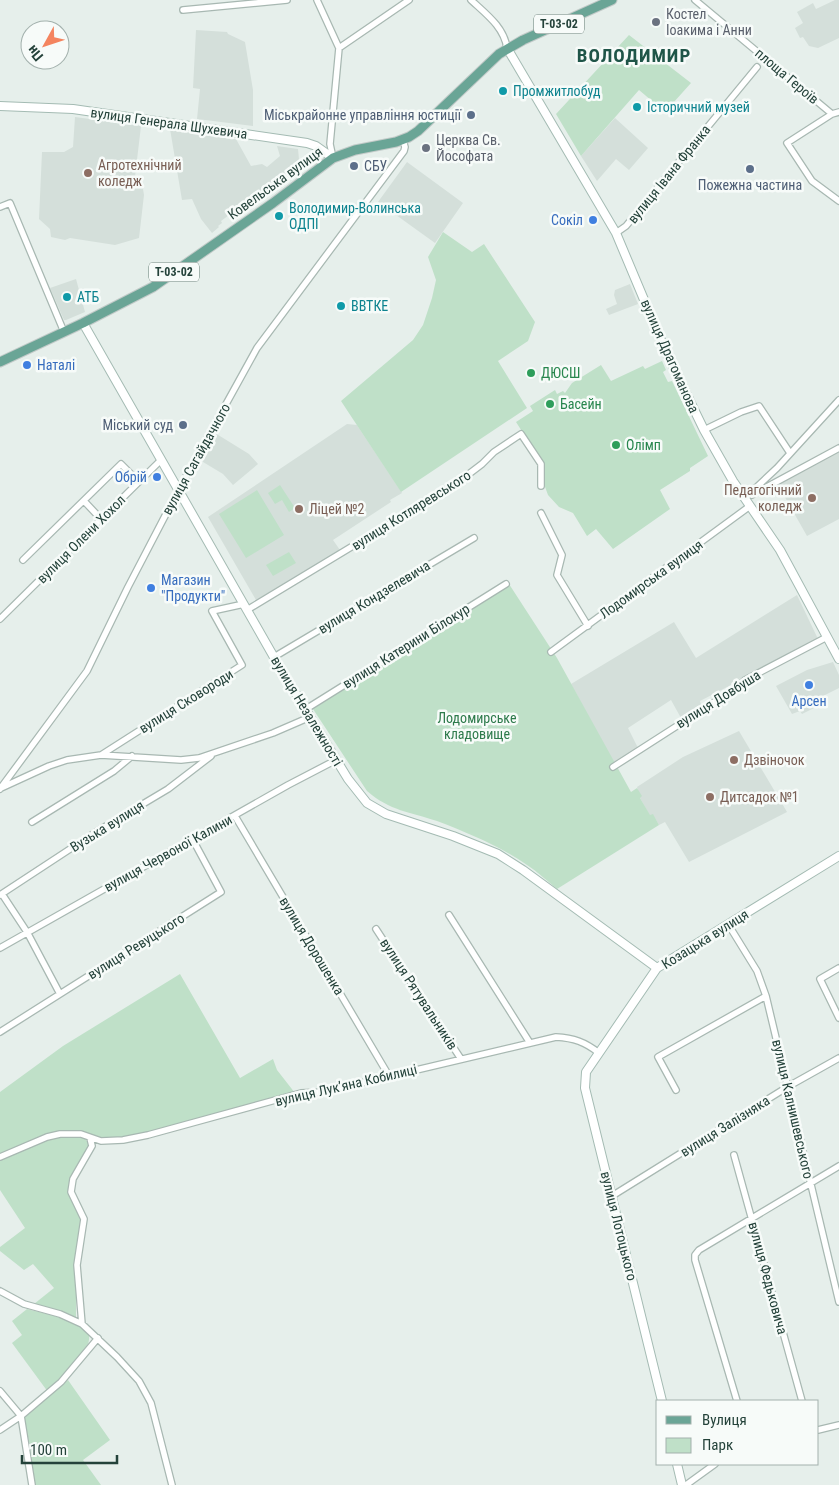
<svg xmlns="http://www.w3.org/2000/svg" width="839" height="1485" font-family="'Roboto Condensed',sans-serif">
	<style>
		.built { fill: #d4dfda }
		.green { fill: #bfe0c8 }
		.lines { fill: none; stroke-linecap: round; stroke-linejoin: round }
		.street-casing { stroke: #a8b8b2; stroke-width: 8 }
		.secondary-casing { stroke: #a4bbb3; stroke-width: 10 }
		.primary-casing { stroke: #c2cac8; stroke-width: 11 }
		.street { stroke: #fff; stroke-width: 5.5 }
		.secondary { stroke: #fff; stroke-width: 8 }
		.primary { stroke: #6aa596; stroke-width: 9 }
		.worship-dot { fill: #6b7280; stroke: #f7fbf9; stroke-width: 2 }
		.culture-dot { fill: #0f9aa8; stroke: #f7fbf9; stroke-width: 2 }
		.service-dot { fill: #5c6f8a; stroke: #f7fbf9; stroke-width: 2 }
		.education-dot { fill: #8d6e63; stroke: #f7fbf9; stroke-width: 2 }
		.shop-dot { fill: #3f7fe0; stroke: #f7fbf9; stroke-width: 2 }
		.leisure-dot { fill: #2e9e5b; stroke: #f7fbf9; stroke-width: 2 }
		.labels { text-anchor: middle; dominant-baseline: central; stroke-width: 5; stroke-linejoin: round; paint-order: stroke }
		.shield { fill: #f7fbf9; stroke: #637a73; stroke-width: 1 }
		.shield-label { font-size: 12px; font-weight: bold; fill: #24423a }
		.worship-label { font-size: 14px; fill: #5b616d; stroke: #f7fbf9; text-anchor: start }
		.street-label { font-size: 14px; fill: #24423a; stroke: #f7fbf9 }
		.culture-label { font-size: 14px; fill: #0d838f; stroke: #f7fbf9; text-anchor: start }
		.service-label { font-size: 14px; fill: #4e5e75; stroke: #f7fbf9; text-anchor: end }
		.education-label { font-size: 14px; fill: #785e54; stroke: #f7fbf9; text-anchor: start }
		.shop-label { font-size: 14px; fill: #366cbe; stroke: #f7fbf9; text-anchor: end }
		.leisure-label { font-size: 14px; fill: #27864d; stroke: #f7fbf9; text-anchor: start }
		.park-label { font-size: 14px; fill: #2d7a4b; stroke: #f7fbf9 }
		.district-label { font-size: 19px; font-weight: bold; letter-spacing: 1px; fill: #1f5548; stroke: #f7fbf9 }
	</style>
	<rect width="100%" height="100%" fill="#e6efeb"/>
	<path class="built" d="M835 0H839V38L818 48 809 46 803 37 800 38 795 28 803 23 797 12 813 3 816 9Z
		M196 30 227 32 228 34 245 42 253 90V126L197 119 200 89 193 88Z
		M75 117 141 126 134 185H140L143 189 144 195 139 238 115 245 70 238 65 240 51 237 50 229 39 219 42 152H64L73 147Z
		M615 118 648 148 629 170 616 159 597 181 581 156Z
		M170 129 236 139 251 166 262 164 267 167 280 156 277 146 298 149 300 170 255 202 253 201 237 215 233 212 221 221 222 223 218 226 219 227 212 233 201 219 192 199 182 200Z
		M407 162 463 203 435 243 378 202Z
		M76 279 85 312 66 320H64L50 288Z
		M630 284 638 304 609 315 606 309 617 304 614 295 615 290Z
		M347 424 357 425 402 493 390 500 391 502 333 540 340 550 256 600 208 517Z
		M215 433 249 454 258 464 233 485 223 474 203 462 204 453Z
		M839 452V519L807 536 778 485Z
		M797 595 818 639 731 683V685L700 701 701 705 681 718 671 700 628 728 638 748 614 763 571 684 674 622 696 658Z
		M833 662 839 675V688L811 702 814 708 802 714 800 711 792 714 776 686 807 670Z
		M739 731 787 812 689 862 665 822 659 825 653 815 650 816 640 798 637 787 683 757Z"/>
	<path class="green" d="M629 35 691 83 665 112 639 90 581 156 556 114Z
		M443 232 472 252 484 244 535 322 528 341 498 361 527 408 401 492 341 401 413 340 423 325 432 298 436 280 428 257Z
		M662 361 666 370 663 372 668 382 672 381 708 456 690 468V471L660 490 670 509 613 549 596 529 587 536 573 513 559 507 548 495 544 484 543 464 516 422 533 411 530 406 555 390 557 394 563 391 565 393 572 383 601 365 611 381 643 366 645 369Z
		M280 485 295 508 289 512 282 500 275 504 268 493Z
		M257 490 284 535 246 558 219 514Z
		M289 552 296 563 273 576 266 565Z
		M509 584 557 658 631 792 637 788 642 796 640 798 650 815 653 814 659 825 557 889C547 881 538 872 527 865 500 846 468 833 437 821 410 812 390 811 367 791L313 709Z
		M180 974 240 1078 273 1059 277 1070 295 1093 174 1126 129 1137 113 1139 84 1137 90 1146 79 1165 71 1193 83 1219 76 1257V1318L68 1314 34 1304 54 1288 33 1264 24 1270 0 1251V1247L25 1228 0 1190V1092L63 1046Z
		M27 1309C41 1313 81 1320 88 1332 90 1336 89 1341 88 1344L60 1381 48 1392 12 1343 22 1335 12 1321Z
		M68 1380 110 1440 83 1460 101 1485H35L30 1445 23 1418Z"/>
	<g class="lines">
		<g class="street-casing">
			<path id="street" d="M317 0 339 48 330 144 333 158
				M471 0C486 14 504 27 507 48
				M695 0 832 114
				M183 10 287 0
				M339 48 409 0
				M839 112 832 114 787 143 812 181 839 201
				M0 207 10 203 64 332
				M616 233 626 226 757 67
				M704 430 741 412 759 406 790 453
				M752 495 839 448
				M745 498 777 468 839 400
				M84 501 101 519
				M541 513 562 555 557 575 588 626
				M23 560 121 464 139 482
				M247 610 457 483 482 464 494 452 521 434 541 464V486
				M0 619 161 460
				M551 652 750 506
				M274 657 474 538
				M306 709 506 584
				M101 755 242 665 212 611 244 604
				M613 767 736 688 745 680 827 637
				M1 788 49 766 67 760 101 755 181 760 199 758 273 733 310 717
				M0 789 87 671 128 587 178 491 257 348 404 151 405 147 403 140
				M235 816 389 1076
				M32 822 114 771 132 756
				M2 894 27 932 60 994
				M0 895 96 832 168 789 211 756
				M449 915 530 1043
				M728 924 757 971 766 996 839 1302
				M376 929 461 1059
				M0 948 288 785 336 760
				M839 968 820 979 839 1018
				M0 1032 221 892 193 840
				M676 1090 658 1057 766 996
				M734 1155 802 1401
				M0 1157 47 1137 60 1134H81L101 1141 123 1140 148 1135 301 1093 323 1092 556 1037C574 1038 585 1042 599 1053
				M612 1196 789 1086 839 1058
				M0 1291 24 1304 60 1314 82 1324 117 1357 139 1381 151 1403 172 1485
				M82 1324 77 1265 84 1219 71 1192 73 1179 92 1146 90 1138
				M0 1391 21 1416 32 1485
				M737 1401 695 1260V1255L699 1250 839 1166
				M0 1430 21 1416 61 1382 98 1338
				M818 1430 839 1425
				M686 1485 715 1464"/>
		</g>
		<g class="secondary-casing">
			<path id="secondary" d="M507 48 616 233 666 352 704 430 733 481 780 550 839 659
				M0 106 73 109 307 143 316 146 333 158
				M83 323 279 666 348 779 367 803 386 814 453 836 498 854 523 870 657 968
				M662 1401 585 1088 586 1072 657 968 839 856
				M677 1464 682 1485"/>
		</g>
		<g class="primary-casing">
			<path id="primary" d="M0 362 83 323 153 287 273 203 333 158 355 150 396 142 409 137 418 131 499 54 523 40 612 0"/>
		</g>
		<use href="#street" class="street"/>
		<use href="#secondary" class="secondary"/>
		<use href="#primary" class="primary"/>
	</g>
	<g class="worship-dot">
		<circle cx="656" cy="22" r="5"/>
		<circle cx="426" cy="148" r="5"/>
	</g>
	<g class="culture-dot">
		<circle cx="503" cy="91" r="5"/>
		<circle cx="637" cy="107" r="5"/>
		<circle cx="279" cy="216" r="5"/>
		<circle cx="67" cy="297" r="5"/>
		<circle cx="341" cy="306" r="5"/>
	</g>
	<g class="service-dot">
		<circle cx="471" cy="115" r="5"/>
		<circle cx="354" cy="166" r="5"/>
		<circle cx="750" cy="169" r="5"/>
		<circle cx="183" cy="425" r="5"/>
	</g>
	<g class="education-dot">
		<circle cx="88" cy="173" r="5"/>
		<circle cx="812" cy="498" r="5"/>
		<circle cx="299" cy="509" r="5"/>
		<circle cx="734" cy="760" r="5"/>
		<circle cx="710" cy="797" r="5"/>
	</g>
	<g class="shop-dot">
		<circle cx="593" cy="220" r="5"/>
		<circle cx="27" cy="365" r="5"/>
		<circle cx="157" cy="477" r="5"/>
		<circle cx="151" cy="588" r="5"/>
		<circle cx="809" cy="685" r="5"/>
	</g>
	<g class="leisure-dot">
		<circle cx="531" cy="373" r="5"/>
		<circle cx="550" cy="404" r="5"/>
		<circle cx="616" cy="445" r="5"/>
	</g>
	<g class="labels">
		<g class="shield">
			<rect x="534" y="14.5" width="50" height="19" rx="4"/>
			<rect x="149" y="262.5" width="50" height="19" rx="4"/>
		</g>
		<g class="shield-label">
			<text x="559" y="24">Т-03-02</text>
			<text x="174" y="272">Т-03-02</text>
		</g>
		<g class="worship-label">
			<text x="666" y="14">Костел<tspan x="666" dy="16">Іоакима і Анни</tspan></text>
			<text x="436" y="140">Церква Св.<tspan x="436" dy="16">Йософата</tspan></text>
		</g>
		<g class="street-label">
			<text transform="translate(787 76) rotate(40)">площа Героїв</text>
			<text transform="translate(169 123) rotate(8)">вулиця Генерала Шухевича</text>
			<text transform="translate(669 174) rotate(-51)">вулиця Івана Франка</text>
			<text transform="translate(275 183) rotate(-36)">Ковельська вулиця</text>
			<text transform="translate(670 356) rotate(66)">вулиця Драгоманова</text>
			<text transform="translate(196 459) rotate(-61)">вулиця Сагайдачного</text>
			<text transform="translate(411 510) rotate(-32)">вулиця Котляревського</text>
			<text transform="translate(81 539) rotate(-45)">вулиця Олени Хохол</text>
			<text transform="translate(651 579) rotate(-36)">Лодомирська вулиця</text>
			<text transform="translate(374 597) rotate(-31)">вулиця Кондзелевича</text>
			<text transform="translate(406 646) rotate(-32)">вулиця Катерини Білокур</text>
			<text transform="translate(718 699) rotate(-32)">вулиця Довбуша</text>
			<text transform="translate(186 701) rotate(-32)">вулиця Сковороди</text>
			<text transform="translate(307 711) rotate(59)">вулиця Незалежності</text>
			<text transform="translate(107 826) rotate(-32)">Вузька вулиця</text>
			<text transform="translate(168 853) rotate(-29)">вулиця Червоної Калини</text>
			<text transform="translate(705 939) rotate(-32)">Козацька вулиця</text>
			<text transform="translate(136 946) rotate(-32)">вулиця Ревуцького</text>
			<text transform="translate(312 946) rotate(59)">вулиця Дорошенка</text>
			<text transform="translate(419 994) rotate(57)">вулиця Рятувальників</text>
			<text transform="translate(346 1085) rotate(-13)">вулиця Лукʼяна Кобилиці</text>
			<text transform="translate(793 1109) rotate(77)">вулиця Калнишевського</text>
			<text transform="translate(725 1126) rotate(-32)">вулиця Залізняка</text>
			<text transform="translate(619 1226) rotate(76)">вулиця Лотоцького</text>
			<text transform="translate(768 1278) rotate(75)">вулиця Федьковича</text>
		</g>
		<g class="culture-label">
			<text x="513" y="91">Промжитлобуд</text>
			<text x="647" y="107">Історичний музей</text>
			<text x="289" y="208">Володимир-Волинська<tspan x="289" dy="16">ОДПІ</tspan></text>
			<text x="77" y="297">АТБ</text>
			<text x="351" y="306">ВВТКЕ</text>
		</g>
		<g class="service-label">
			<text x="461" y="115">Міськрайонне управління юстиції</text>
			<text x="364" y="166" text-anchor="start">СБУ</text>
			<text x="750" y="185" text-anchor="middle">Пожежна частина</text>
			<text x="173" y="425">Міський суд</text>
		</g>
		<g class="education-label">
			<text x="98" y="165">Агротехнічний<tspan x="98" dy="16">коледж</tspan></text>
			<text x="802" y="490" text-anchor="end">Педагогічний<tspan x="802" dy="16">коледж</tspan></text>
			<text x="309" y="509">Ліцей №2</text>
			<text x="744" y="760">Дзвіночок</text>
			<text x="720" y="797">Дитсадок №1</text>
		</g>
		<g class="shop-label">
			<text x="583" y="220">Сокіл</text>
			<text x="37" y="365" text-anchor="start">Наталі</text>
			<text x="147" y="477">Обрій</text>
			<text x="161" y="580" text-anchor="start">Магазин<tspan x="161" dy="16">"Продукти"</tspan></text>
			<text x="809" y="701" text-anchor="middle">Арсен</text>
		</g>
		<g class="leisure-label">
			<text x="541" y="373">ДЮСШ</text>
			<text x="560" y="404">Басейн</text>
			<text x="626" y="445">Олімп</text>
		</g>
		<g class="park-label">
			<text x="477" y="718">Лодомирське<tspan x="477" dy="16">кладовище</tspan></text>
		</g>
		<g class="district-label">
			<text x="634" y="55">ВОЛОДИМИР</text>
		</g>
	</g>
	<rect x="656" y="1400" width="162" height="65" fill="#f7fbf9" stroke="#a3b1ad"/>
	<rect x="666" y="1416" width="25" height="8" fill="#6aa596" stroke="#a3b1ad"/>
	<text x="702" y="1425" font-size="15" fill="#24423a">Вулиця</text>
	<rect x="666" y="1438" width="25" height="15" fill="#bfe0c8" stroke="#a3b1ad"/>
	<text x="702" y="1450" font-size="15" fill="#24423a">Парк</text>
	<g transform="translate(45 45) rotate(230)"><circle r="24" fill="#f7fbf9" stroke="#a3b1ad"/>
	<path d="M0-4L9 19L0 12L-9 19Z" fill="#f4845f"/>
	<text y="-8" font-size="14" font-weight="bold" text-anchor="middle" fill="#24423a">Пн</text>
	</g>
	<path d="M22 1455v8h95v-8" fill="none" stroke="#24423a" stroke-width="2.5"/>
	<text x="30" y="1455" font-size="15" fill="#24423a" stroke="#f7fbf9" stroke-width="4" paint-order="stroke">100 m</text>
</svg>
